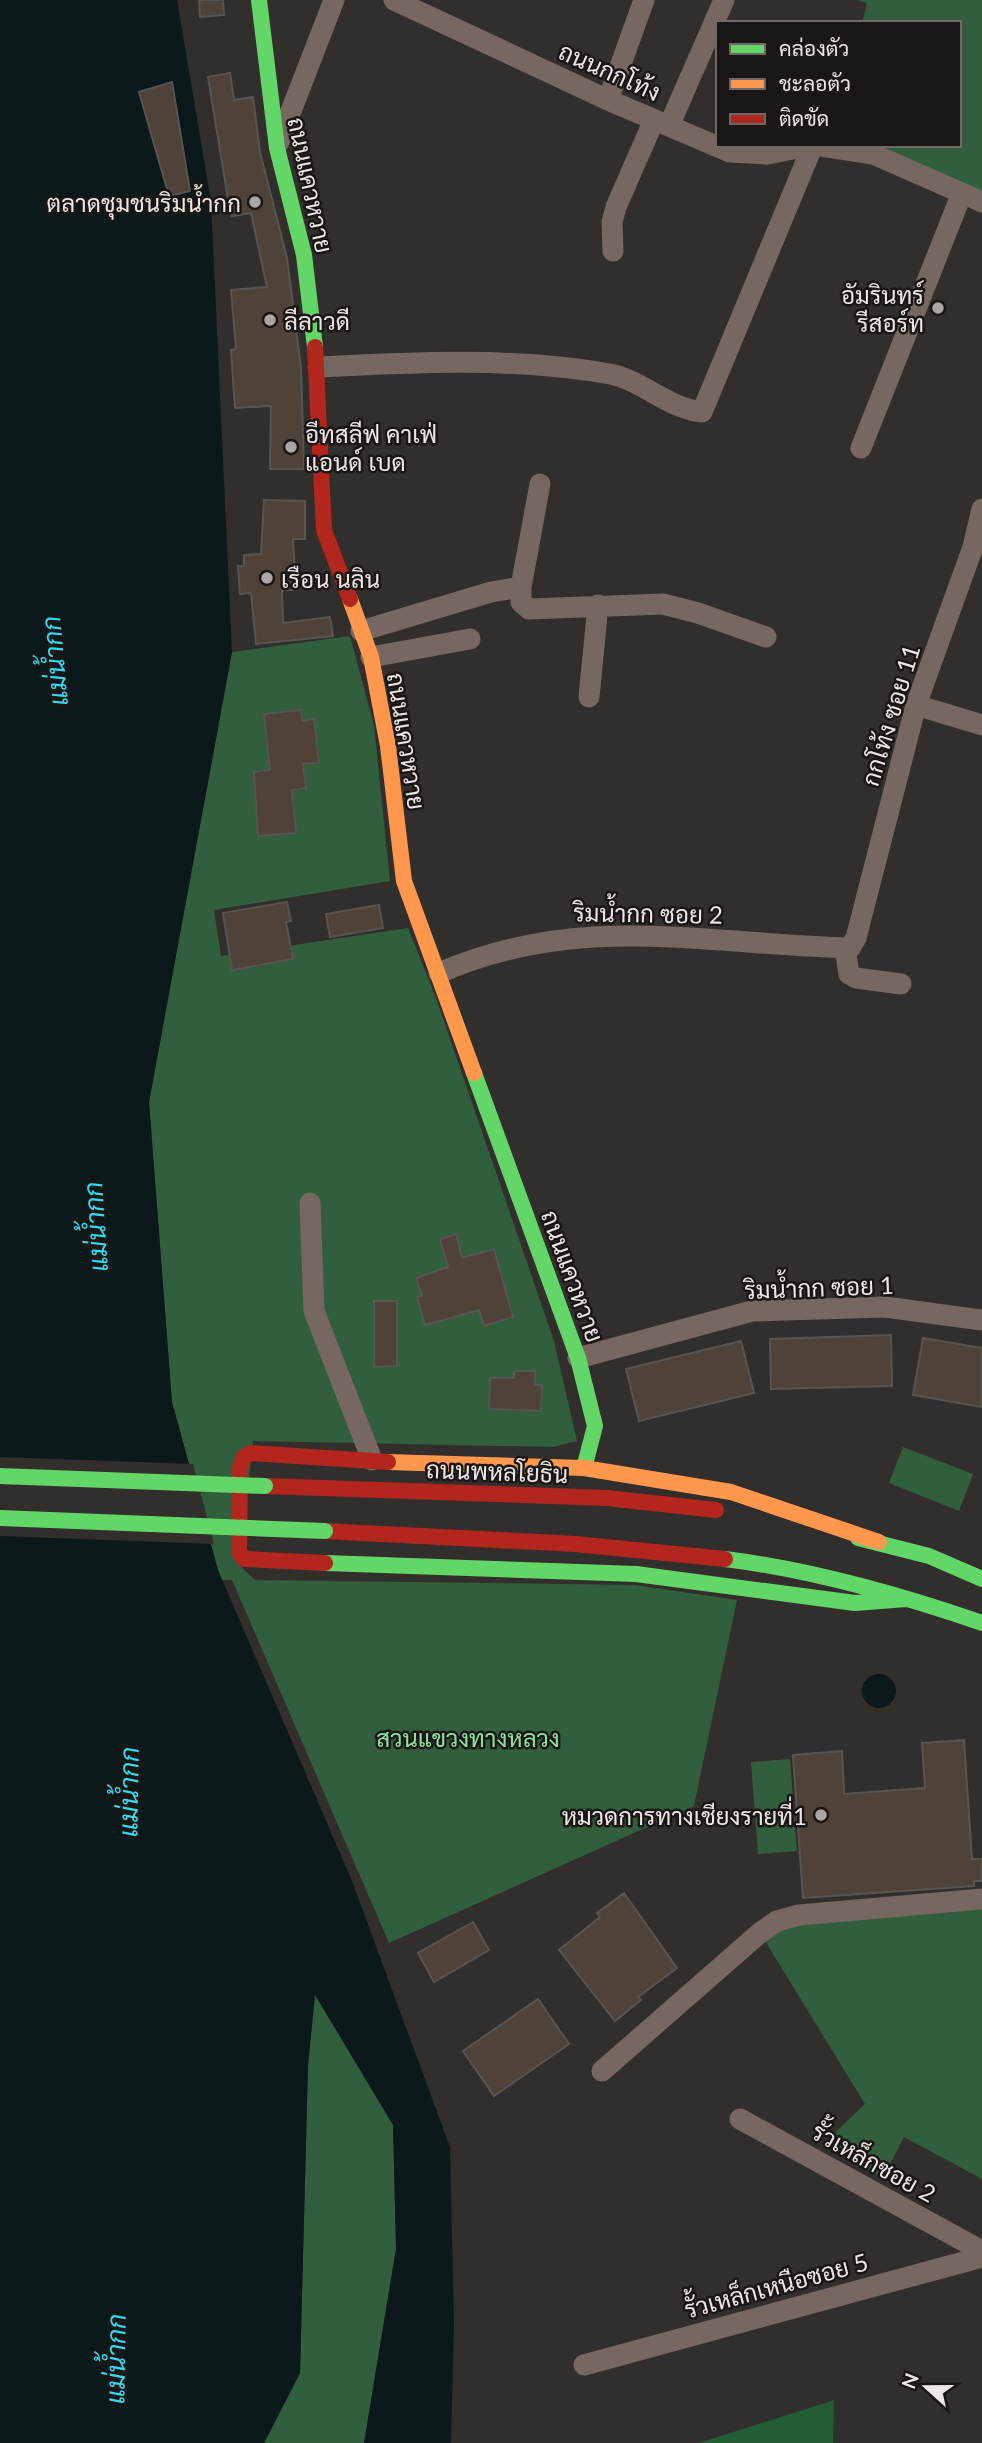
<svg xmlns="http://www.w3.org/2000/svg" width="982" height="2443" font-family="Lato,Sarabun,sans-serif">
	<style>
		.green { fill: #315e3c }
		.forest { fill: #225d33 }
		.water { fill: #0c191b }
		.pier { fill: #322e2c }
		.building { fill: #4f4239; stroke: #575452; stroke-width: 2 }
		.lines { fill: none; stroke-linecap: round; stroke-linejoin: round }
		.street { stroke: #766760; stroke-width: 21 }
		.fast { stroke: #63d668; stroke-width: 16 }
		.slow { stroke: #ff974d; stroke-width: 16 }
		.jam { stroke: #b3261e; stroke-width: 16 }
		.fast-bridge { stroke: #63d668; stroke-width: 16 }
		.poi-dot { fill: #aba6a4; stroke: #1a1614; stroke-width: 2.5 }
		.labels { text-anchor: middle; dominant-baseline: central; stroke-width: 5; stroke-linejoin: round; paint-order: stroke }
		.street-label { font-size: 24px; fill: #ece6e4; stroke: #1a1614 }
		.poi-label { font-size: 24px; fill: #ece6e4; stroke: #1a1614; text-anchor: end }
		.park-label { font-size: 24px; fill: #88e49d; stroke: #1a1614 }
		.water-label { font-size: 26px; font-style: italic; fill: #30dcf2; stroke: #1a1614 }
	</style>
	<rect width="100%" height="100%" fill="#322e2c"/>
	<path class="green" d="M857 0H982V203L862 145H959V23H862L867 3Z
		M350 636 374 725 390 881 214 910 221 956 408 928 436 998 554 1341 577 1441 553 1447 253 1441 239 1565 255 1580 635 1585 737 1600 694 1806 389 1943 232 1580H222L218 1570 172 1402 149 1102 232 652Z
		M903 1447 973 1474 959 1511 889 1483Z
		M790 1759 797 1851 758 1854 751 1762Z
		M982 1905V2179L904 2137 883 2178 822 2145 865 2104 765 1941 785 1927Z
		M315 1994 393 2125 396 2249 364 2443H264L300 2373 308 2065Z"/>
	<path class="forest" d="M834 2400 833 2443H699Z"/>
	<path class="water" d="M0 0H177L211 202 232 652 149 1102 172 1402 218 1570 352 1881 450 2147 454 2323 451 2443H364L396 2249 393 2125 315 1995 308 2065 300 2373 264 2443H0Z
		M862 1691a17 17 0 1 1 34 0a17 17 0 1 1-34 0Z"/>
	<path class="pier" d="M0 1457 193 1464 214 1544 0 1536Z"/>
	<path class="building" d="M199 0H223L224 15 200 17Z
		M230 73 234 100 253 97 260 152 287 258 301 368 304 469H270L271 406 235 408 231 350 236 349 231 290 267 287 251 213 232 216 227 193 208 77Z
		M172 82 190 191 169 196 139 92Z
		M264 500 305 501V539H293L296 590H282L283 623 330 617 333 636 256 644 251 593 240 594 238 566H244V555L261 554Z
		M301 710 302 721 314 719 319 763 303 764 306 788 292 790 296 833 258 836 254 772 270 770 264 714Z
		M287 902 291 921 286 922 293 959 232 970 223 913Z
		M379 905 383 928 330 937 326 914Z
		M456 1234 462 1258 494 1249 513 1317 484 1326 479 1310 425 1325 417 1297 422 1296 416 1278 448 1267 440 1239Z
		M374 1301H397V1366L374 1367Z
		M891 1335 892 1386 771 1389 770 1339Z
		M923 1338 982 1348V1407L913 1395Z
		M741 1341 754 1393 639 1421 626 1369Z
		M514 1371H535V1385H542L541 1411 489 1409 490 1378H514Z
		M964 1740 972 1859H982V1881H974V1886L803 1898 793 1755 842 1751 844 1794 925 1788 922 1743Z
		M624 1893 677 1968 638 1997 641 2000 615 2021 559 1950 600 1917 597 1913Z
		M473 1922 489 1950 434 1982 418 1953Z
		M538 1999 569 2044 494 2096 463 2051Z"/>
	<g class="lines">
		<path class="street" d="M394 0 608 100 730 152 768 154 812 145
			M608 100 644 0
			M669 126 724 0
			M279 142 334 0
			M815 145 873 154 982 202
			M613 251 612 222 616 207 654 120
			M318 367C415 362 513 357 610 374 642 380 667 408 702 412L813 145
			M861 448 962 193
			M521 587 540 484
			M361 631 491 592 521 587V602L529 609 663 604 698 613 766 637
			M371 657 470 639
			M589 697 598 605
			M916 705 982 725
			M845 948 849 974 856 978 901 984
			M439 973C579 912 704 944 850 948L856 938 916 705 973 547 982 509
			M310 1203 314 1311 372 1460
			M578 1358 752 1311 885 1307 982 1320
			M602 2071 761 1932 777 1921 799 1915 982 1899
			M740 2119 982 2251
			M584 2365 982 2257"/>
		<path class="fast" d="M259 0 277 148 304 255 315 347
			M474 1073 578 1358 595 1426 584 1468
			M858 1538 929 1556 982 1579
			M725 1559C813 1570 898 1594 982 1623
			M325 1563 636 1574 855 1603 906 1599"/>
		<path class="slow" d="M350 599 371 657 388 746 404 881 474 1073
			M388 1462 584 1468 731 1492 879 1542"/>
		<path class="jam" d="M315 347 324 530 350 599
			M265 1486 607 1498 716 1510
			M325 1531 575 1544 725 1559
			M325 1563 244 1559 239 1552 240 1468 243 1458 250 1453 388 1462"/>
		<path class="fast-bridge" d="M0 1476 265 1486
			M0 1518 325 1531"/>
	</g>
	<g class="poi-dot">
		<circle cx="255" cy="202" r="7"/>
		<circle cx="938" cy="308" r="7"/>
		<circle cx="270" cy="320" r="7"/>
		<circle cx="291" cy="447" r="7"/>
		<circle cx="267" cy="578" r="7"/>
		<circle cx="821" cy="1815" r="7"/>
	</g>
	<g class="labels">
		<g class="street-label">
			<text transform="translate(610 71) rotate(24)">ถนนกกโท้ง</text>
			<text transform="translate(311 185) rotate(78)">ถนนแควหวาย</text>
			<text transform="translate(890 715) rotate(-73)">กกโท้ง ซอย 11</text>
			<text transform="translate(407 741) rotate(81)">ถนนแควหวาย</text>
			<text transform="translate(648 913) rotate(1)">ริมน้ำกก ซอย 2</text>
			<text transform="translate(573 1276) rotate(70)">ถนนแควหวาย</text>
			<text transform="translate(819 1287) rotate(-2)">ริมน้ำกก ซอย 1</text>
			<text transform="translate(497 1471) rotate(2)">ถนนพหลโยธิน</text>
			<text transform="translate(874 2162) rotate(29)">รั้วเหล็กซอย 2</text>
			<text transform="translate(776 2285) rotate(-15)">รั้วเหล็กเหนือซอย 5</text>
		</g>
		<g class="poi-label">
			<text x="241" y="202">ตลาดชุมชนริมน้ำกก</text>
			<text x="924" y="294">อัมรินทร์<tspan x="924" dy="28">รีสอร์ท</tspan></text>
			<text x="284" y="320" text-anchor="start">ลีลาวดี</text>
			<text x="305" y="433" text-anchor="start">อีทสลีฟ คาเฟ่<tspan x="305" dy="28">แอนด์ เบด</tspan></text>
			<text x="281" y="578" text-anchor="start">เรือน นลิน</text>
			<text x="807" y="1815">หมวดการทางเชียงรายที่1</text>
		</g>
		<g class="park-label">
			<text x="468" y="1737">สวนแขวงทางหลวง</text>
		</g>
		<g class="water-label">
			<text transform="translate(54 661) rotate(-95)">แม่น้ำกก</text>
			<text transform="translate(95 1227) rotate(-94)">แม่น้ำกก</text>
			<text transform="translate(128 1792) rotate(-89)">แม่น้ำกก</text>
			<text transform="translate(115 2359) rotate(-89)">แม่น้ำกก</text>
		</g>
	</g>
	<rect x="716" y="21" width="245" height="126" fill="#1a1614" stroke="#6e6967" stroke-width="2"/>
	<rect x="730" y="44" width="35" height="10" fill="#63d668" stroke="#6e6967" stroke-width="2"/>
	<text x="779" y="56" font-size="21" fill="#ece6e4">คล่องตัว</text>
	<rect x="730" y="79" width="35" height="10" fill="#ff974d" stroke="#6e6967" stroke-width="2"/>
	<text x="779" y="91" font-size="21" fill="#ece6e4">ชะลอตัว</text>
	<rect x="730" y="114" width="35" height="10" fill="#b3261e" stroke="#6e6967" stroke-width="2"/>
	<text x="779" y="126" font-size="21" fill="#ece6e4">ติดขัด</text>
	<g transform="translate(926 2387) rotate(291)" stroke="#1a1614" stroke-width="5" paint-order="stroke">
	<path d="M0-5L12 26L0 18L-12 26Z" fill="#ece6e4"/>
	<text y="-10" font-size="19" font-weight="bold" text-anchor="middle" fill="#ece6e4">N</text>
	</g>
</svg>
